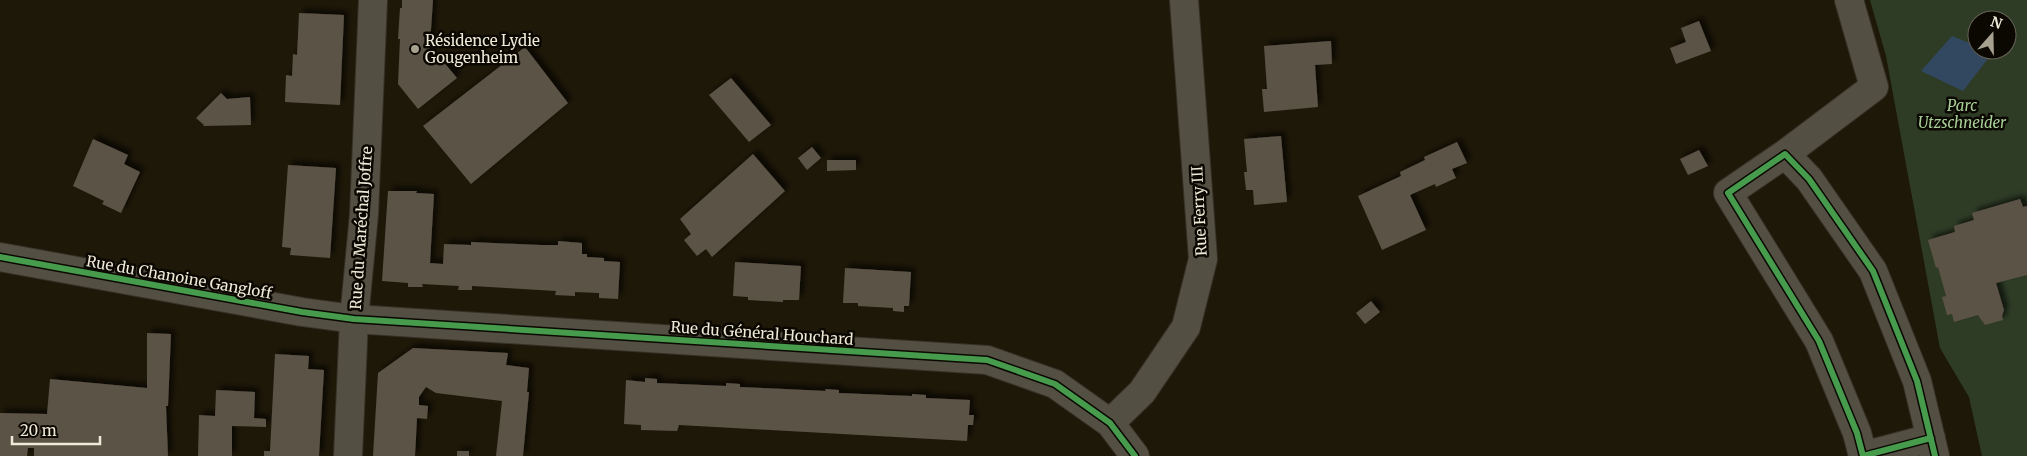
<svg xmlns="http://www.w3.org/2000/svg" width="2027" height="456" font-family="Merriweather,serif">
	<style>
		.green { fill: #2e3c26; fill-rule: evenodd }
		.water { fill: #314860 }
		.building { fill: #5c5247; filter: url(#shadow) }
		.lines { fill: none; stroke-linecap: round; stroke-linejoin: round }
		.minor-casing { stroke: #363228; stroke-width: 30 }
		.minor { stroke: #544f43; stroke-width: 28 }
		.cycleway-casing { stroke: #0b0801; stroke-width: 9 }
		.cycleway { stroke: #469c4c; stroke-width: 6 }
		.poi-dot { fill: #a6a08f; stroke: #0b0801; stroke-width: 2 }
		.labels { text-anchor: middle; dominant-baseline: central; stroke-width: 5; stroke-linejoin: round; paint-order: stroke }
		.poi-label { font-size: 15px; fill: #efe9d8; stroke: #0b0801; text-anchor: start }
		.park-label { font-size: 15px; font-style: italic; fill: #a9d199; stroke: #0b0801 }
		.street-label { font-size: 15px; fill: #efe9d8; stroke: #0b0801 }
	</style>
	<defs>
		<filter id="shadow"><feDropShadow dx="4.5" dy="-4.5" stdDeviation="2.5" flood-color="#0009"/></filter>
	</defs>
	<rect width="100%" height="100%" fill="#1e1808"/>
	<path class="green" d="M1870 0H2027V456H1982L1969 397 1940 348 1886 56ZM1977 20H2007V50H1977Z"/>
	<path class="water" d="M1952 36 1977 46V50H1987L1993 52 1963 91 1921 71Z"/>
	<path class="building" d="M402 0H433L429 59 442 60 457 78 418 109 398 84 400 39H398L400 8H402Z
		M299 13 344 15 340 105 285 102 286 75 292 76 293 54 297 55Z
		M1699 21 1711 51 1676 64 1670 48 1686 42 1681 28Z
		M1331 41 1332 64 1315 65 1318 107 1264 112 1262 89H1267L1264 46Z
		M525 47 568 103 471 184 423 126Z
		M731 78 771 125 749 142 709 95Z
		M221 93 227 99 250 97 251 125 203 126 204 125 196 118Z
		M1281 136 1287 202 1254 205 1253 190H1246L1244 172H1247L1244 139Z
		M93 139 128 155 124 164 140 172 121 213 102 204 104 201 73 186Z
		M1457 142 1467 163 1452 169 1456 178 1436 187 1435 184 1410 195 1426 230 1382 250 1358 196 1401 176 1400 172 1425 160 1424 157Z
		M812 147 821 158 807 170 798 158Z
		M1699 150 1708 166 1688 175 1680 159Z
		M753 154 785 191 712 257 706 249 697 256 684 240 691 234 680 219Z
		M827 160H856V170L827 171Z
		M288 165 336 168 330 258 290 255 291 248 282 247Z
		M388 191H417L416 193 434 194 430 263 443 264 444 244 471 245V242L541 245H558V241L582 243V254H587V257L604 258V261L620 262 618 299 599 298V293L575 292V296L555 295 556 291 539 290 472 286V290H458L459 286 422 284 423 287H408V283L382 281Z
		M2020 199 2023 207 2027 206V275L1996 283 2004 310 2002 316 2003 320 1985 325 1978 315 1954 322 1952 314 1947 315 1942 297 1946 296 1938 267 1936 268 1928 240 1955 232 1954 226 1974 220 1972 213Z
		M735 262 801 266 799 300H783V302L748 300V297L733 296Z
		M845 268 911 272 909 306H904V312L893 311V308L858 306V303H843Z
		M1371 301 1380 312 1365 324 1356 313Z
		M147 333 171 334 168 406H166L168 456H34V448H28L27 456H0V413L47 414 50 379 147 388Z
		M413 348 508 353 506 365 529 368 527 392H529L523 456H496L502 401 436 393 426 387 419 397V405L428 406 427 419 417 418 415 456H373L378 373Z
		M275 354 309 356 308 369 324 370 319 456H264V451H270Z
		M645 378 657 379V383L726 386V383L740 384V387L826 391 825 389 839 390V393L912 396V394L926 395V398L970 400 969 415H974L973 425H968L967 441 679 425 677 431 641 430V425L624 424 626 380 645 382Z
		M216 390 255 392 254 418 266 419V427L232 426V456H198L199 415 215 416Z
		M457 451H469V456H457Z"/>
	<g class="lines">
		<g class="minor-casing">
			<path id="minor" d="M1785 154 1874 87 1849 0
				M0 257 302 312 354 319 987 360 1055 384 1110 423 1135 456
				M1110 423 1142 392 1186 327 1203 259 1184 0
				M1931 438 1863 456 1857 433 1819 341 1728 193 1785 154 1809 179 1873 271 1917 381 1935 456
				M348 456 354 319 364 214 373 0"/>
		</g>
		<use href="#minor" class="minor"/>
		<g class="cycleway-casing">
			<path id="cycleway" d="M0 257 302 312 354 319 987 360 1055 384 1110 423 1135 456
				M1931 438 1863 456 1857 433 1819 341 1728 193 1785 154 1809 179 1873 271 1917 381 1935 456"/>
		</g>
		<use href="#cycleway" class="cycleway"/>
	</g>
	<circle class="poi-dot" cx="415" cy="49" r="5"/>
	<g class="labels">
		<g class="poi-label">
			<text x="425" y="40">Résidence Lydie<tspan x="425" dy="17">Gougenheim</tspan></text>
		</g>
		<g class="park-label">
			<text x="1962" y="105">Parc<tspan x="1962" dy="17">Utzschneider</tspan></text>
		</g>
		<g class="street-label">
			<text transform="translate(1199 211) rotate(-93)">Rue Ferry III</text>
			<text transform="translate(361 228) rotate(-86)">Rue du Maréchal Joffre</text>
			<text transform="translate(179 277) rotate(10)">Rue du Chanoine Gangloff</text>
			<text transform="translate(762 333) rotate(4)">Rue du Général Houchard</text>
		</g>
	</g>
	<g transform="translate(1992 35) rotate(20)"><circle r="24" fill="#0b0801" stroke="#666257"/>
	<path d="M0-4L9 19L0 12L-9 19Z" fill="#a6a08f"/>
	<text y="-8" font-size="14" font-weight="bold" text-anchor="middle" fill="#efe9d8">N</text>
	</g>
	<path d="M12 436v8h88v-8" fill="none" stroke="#efe9d8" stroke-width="2.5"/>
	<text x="20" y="436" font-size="15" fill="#efe9d8" stroke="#0b0801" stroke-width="4" paint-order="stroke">20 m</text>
</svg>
